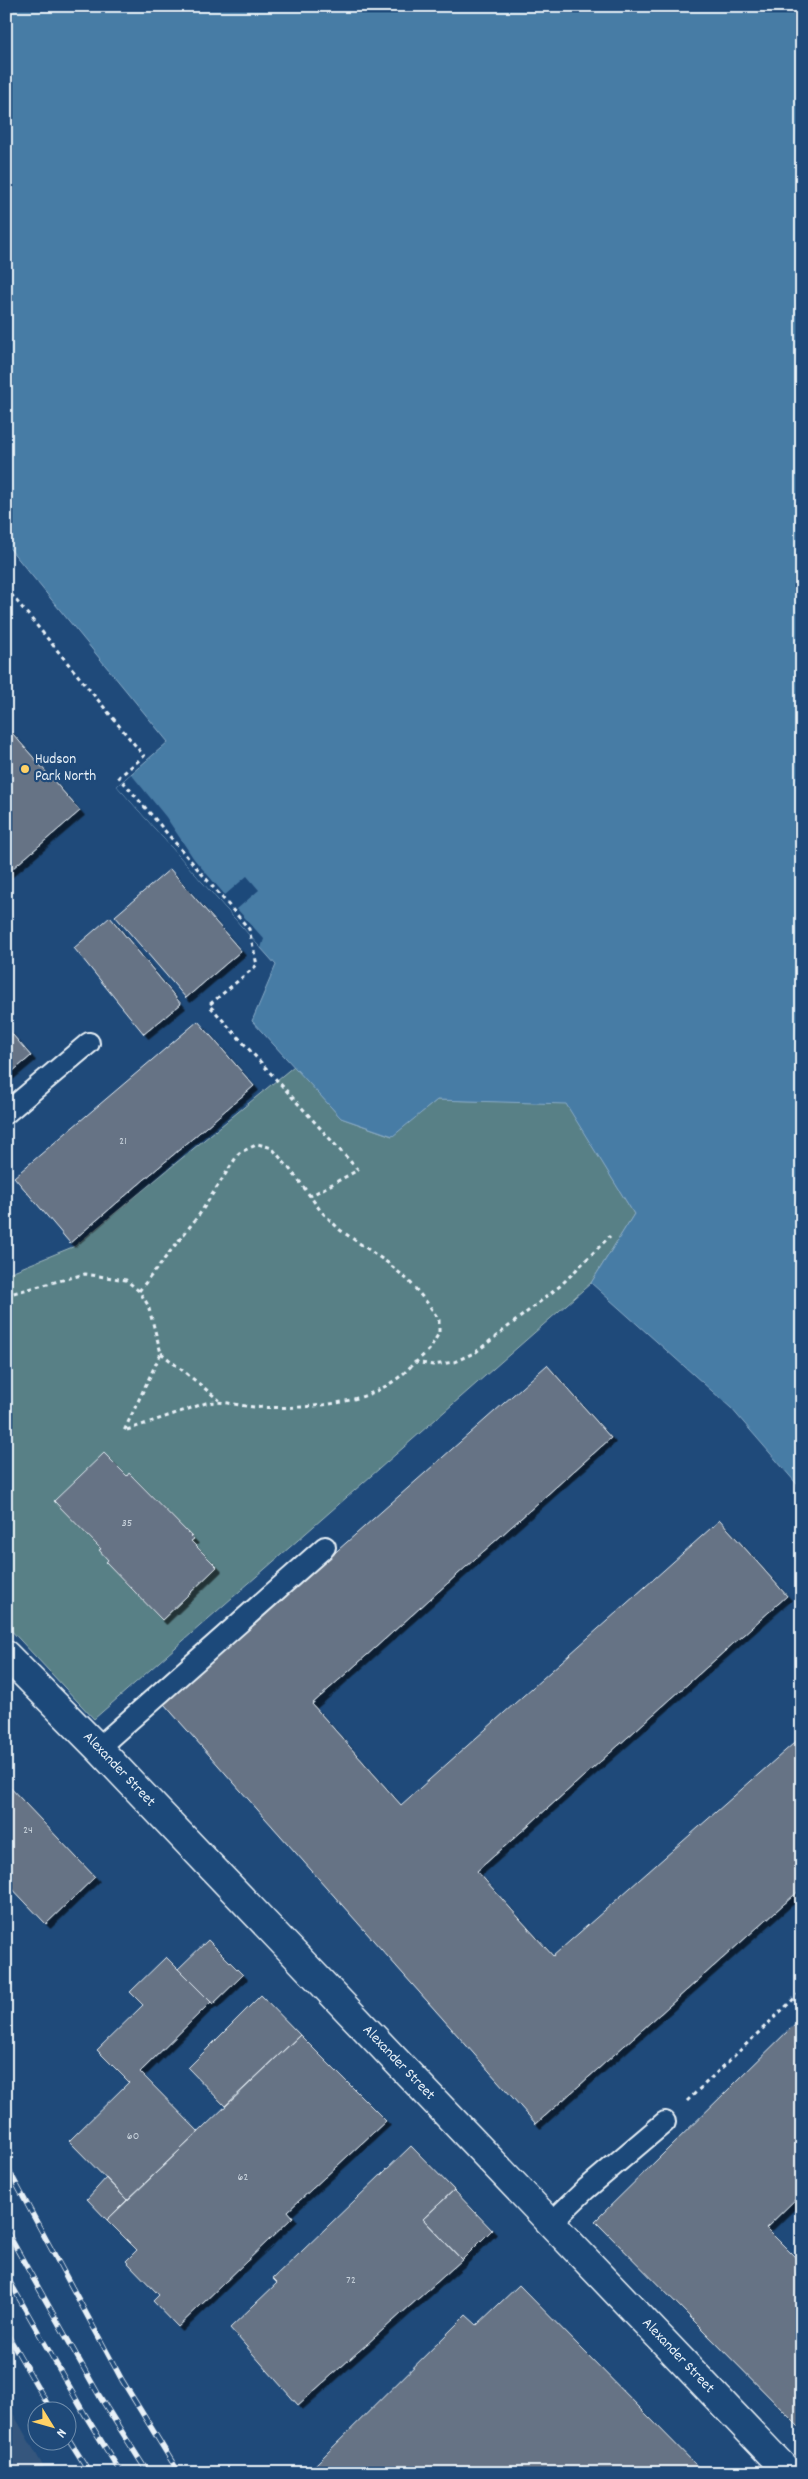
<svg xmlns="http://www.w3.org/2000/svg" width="808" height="2479" font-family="Dekko,sans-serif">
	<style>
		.built { fill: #34567d }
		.green { fill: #588086; stroke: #a0b8bf }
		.water { fill: #477ba5; stroke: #87aac6 }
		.pier { fill: #1f4a7a }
		.building { fill: #667385; stroke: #e8f1f8; filter: url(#shadow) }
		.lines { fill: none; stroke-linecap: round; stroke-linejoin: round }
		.lane-casing { stroke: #e8f1f8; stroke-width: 24 }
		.street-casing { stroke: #e8f1f8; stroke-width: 31 }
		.path { stroke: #e8f1f8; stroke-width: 3; stroke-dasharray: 4 4; stroke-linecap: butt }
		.lane { stroke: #1f4a7a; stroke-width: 20 }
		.street { stroke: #1f4a7a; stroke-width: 28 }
		.rail-casing { stroke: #e8f1f8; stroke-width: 5.5 }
		.rail { stroke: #1f4a7a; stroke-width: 4; stroke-dasharray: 11; stroke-linecap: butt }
		.poi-dot { fill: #ffd166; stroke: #1f4a7a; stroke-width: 2 }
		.labels { text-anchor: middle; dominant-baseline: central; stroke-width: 4.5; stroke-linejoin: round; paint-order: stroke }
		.number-label { font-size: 12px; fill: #c8d2db }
		.poi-label { font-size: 15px; fill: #e8f1f8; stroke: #1f4a7a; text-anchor: start }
		.street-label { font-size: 15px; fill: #e8f1f8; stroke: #1f4a7a }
	</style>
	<defs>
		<filter id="shadow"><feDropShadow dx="4.5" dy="4.5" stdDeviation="0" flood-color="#0009"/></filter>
	</defs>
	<rect width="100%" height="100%" fill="#1f4a7a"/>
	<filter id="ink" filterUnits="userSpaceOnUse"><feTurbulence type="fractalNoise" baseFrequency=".02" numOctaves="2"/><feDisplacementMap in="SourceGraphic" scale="10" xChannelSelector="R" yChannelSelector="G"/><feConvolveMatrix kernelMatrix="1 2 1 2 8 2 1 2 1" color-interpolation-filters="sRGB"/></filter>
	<g filter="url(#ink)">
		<path class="built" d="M6 2401 47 2473H6Z"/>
		<path class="green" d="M294 1066 341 1118 392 1136 437 1100 566 1103 634 1214 591 1283 94 1719 6 1625V1274L75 1246Z"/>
		<path class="water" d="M6 6H802V1490L731 1408 591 1283 634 1214 566 1104 437 1100 393 1136 341 1118 252 1021 276 965 117 786 168 742 6 544Z"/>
		<path class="pier" d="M131 774 166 817 194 859 225 895 247 876 259 890 237 909 264 939 261 948 117 786Z"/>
		<path class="building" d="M6 726 80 811 6 874Z
			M170 869 241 951 186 998 115 916Z
			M110 917 181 1004 144 1034 74 948Z
			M198 1021 254 1086 70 1243 14 1177Z
			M6 1027 31 1056 6 1077Z
			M547 1365 611 1438 312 1704 401 1805 720 1520 787 1596 477 1871 553 1956 802 1736V1888L536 2124 164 1704Z
			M104 1453 127 1476 129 1473 194 1539 191 1541 217 1567 162 1620 106 1562 108 1560 99 1550 101 1549 54 1501Z
			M6 1783 95 1877 46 1924 6 1882Z
			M208 1940 243 1975 213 2004 178 1969Z
			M166 1957 211 2002 140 2072 199 2132 127 2200 69 2141 129 2082 97 2050 143 2005 130 1992Z
			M261 1995 300 2035 225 2106 188 2068Z
			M802 2017V2193L766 2228 802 2264V2430L595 2221Z
			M300 2035 386 2121 288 2211 293 2217 178 2327 153 2301 159 2295 126 2261 137 2250 107 2220Z
			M411 2146 454 2190 423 2219 462 2260 298 2405 230 2328 277 2283 273 2279Z
			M106 2178 127 2200 107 2220 87 2199Z
			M454 2190 492 2230 462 2260 423 2219Z
			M519 2285 704 2473H307L466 2315 477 2325Z"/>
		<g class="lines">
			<g class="lane-casing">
				<path id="lane" d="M6 1113 89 1043
					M98 1748 325 1547
					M551 2223 586 2189 665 2122"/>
			</g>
			<g class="street-casing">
				<g id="street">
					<path id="s1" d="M6 1655 98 1748 789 2473"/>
				</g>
			</g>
			<path class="path" d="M6 588 144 756 119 777 249 929 257 965 209 1005 358 1170 310 1196
				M139 1291 199 1215 239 1153 258 1144 272 1148 297 1178 320 1210 340 1230 388 1263 409 1281 429 1305 439 1320V1333L429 1350 416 1362
				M6 1295 85 1274 126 1280 139 1291 148 1305 161 1353 124 1431 206 1403C224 1400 238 1406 255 1407 298 1409 359 1407 395 1380 403 1375 409 1368 415 1362L433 1365 454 1362 476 1352 560 1286 610 1236
				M161 1353 219 1400
				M687 2101 802 1991"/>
			<use href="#lane" class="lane"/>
			<use href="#street" class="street"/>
			<g class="rail-casing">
				<path id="rail" d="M6 2165 122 2380 179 2473
					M6 2230 100 2397 148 2473
					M6 2275 84 2413 121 2473
					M6 2332 52 2412
					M68 2438 90 2473"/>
			</g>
			<use href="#rail" class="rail"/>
		</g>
	</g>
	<circle class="poi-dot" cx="25" cy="769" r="5"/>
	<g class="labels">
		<g class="number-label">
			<text x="123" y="1141">21</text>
			<text x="127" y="1523">35</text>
			<text x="28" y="1830">24</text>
			<text x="133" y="2136">60</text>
			<text x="243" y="2177">62</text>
			<text x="351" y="2280">72</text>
		</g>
		<g class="poi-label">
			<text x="35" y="760">Hudson<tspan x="35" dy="17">Park North</tspan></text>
		</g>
		<g class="street-label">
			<text stroke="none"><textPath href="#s1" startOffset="161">Alexander Street</textPath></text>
			<text stroke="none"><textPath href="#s1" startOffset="566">Alexander Street</textPath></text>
			<text stroke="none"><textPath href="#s1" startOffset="971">Alexander Street</textPath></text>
		</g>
	</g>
	<rect width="808" height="2479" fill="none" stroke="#1f4a7a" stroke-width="25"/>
	<rect x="12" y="12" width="783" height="2454" fill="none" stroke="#e8f1f8" stroke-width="2" filter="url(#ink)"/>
	<g transform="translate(52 2426) rotate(127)"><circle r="24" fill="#1f4a7a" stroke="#6f8dac"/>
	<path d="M0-4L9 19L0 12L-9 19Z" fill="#ffd166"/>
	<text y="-8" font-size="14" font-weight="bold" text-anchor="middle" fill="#e8f1f8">N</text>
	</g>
</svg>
